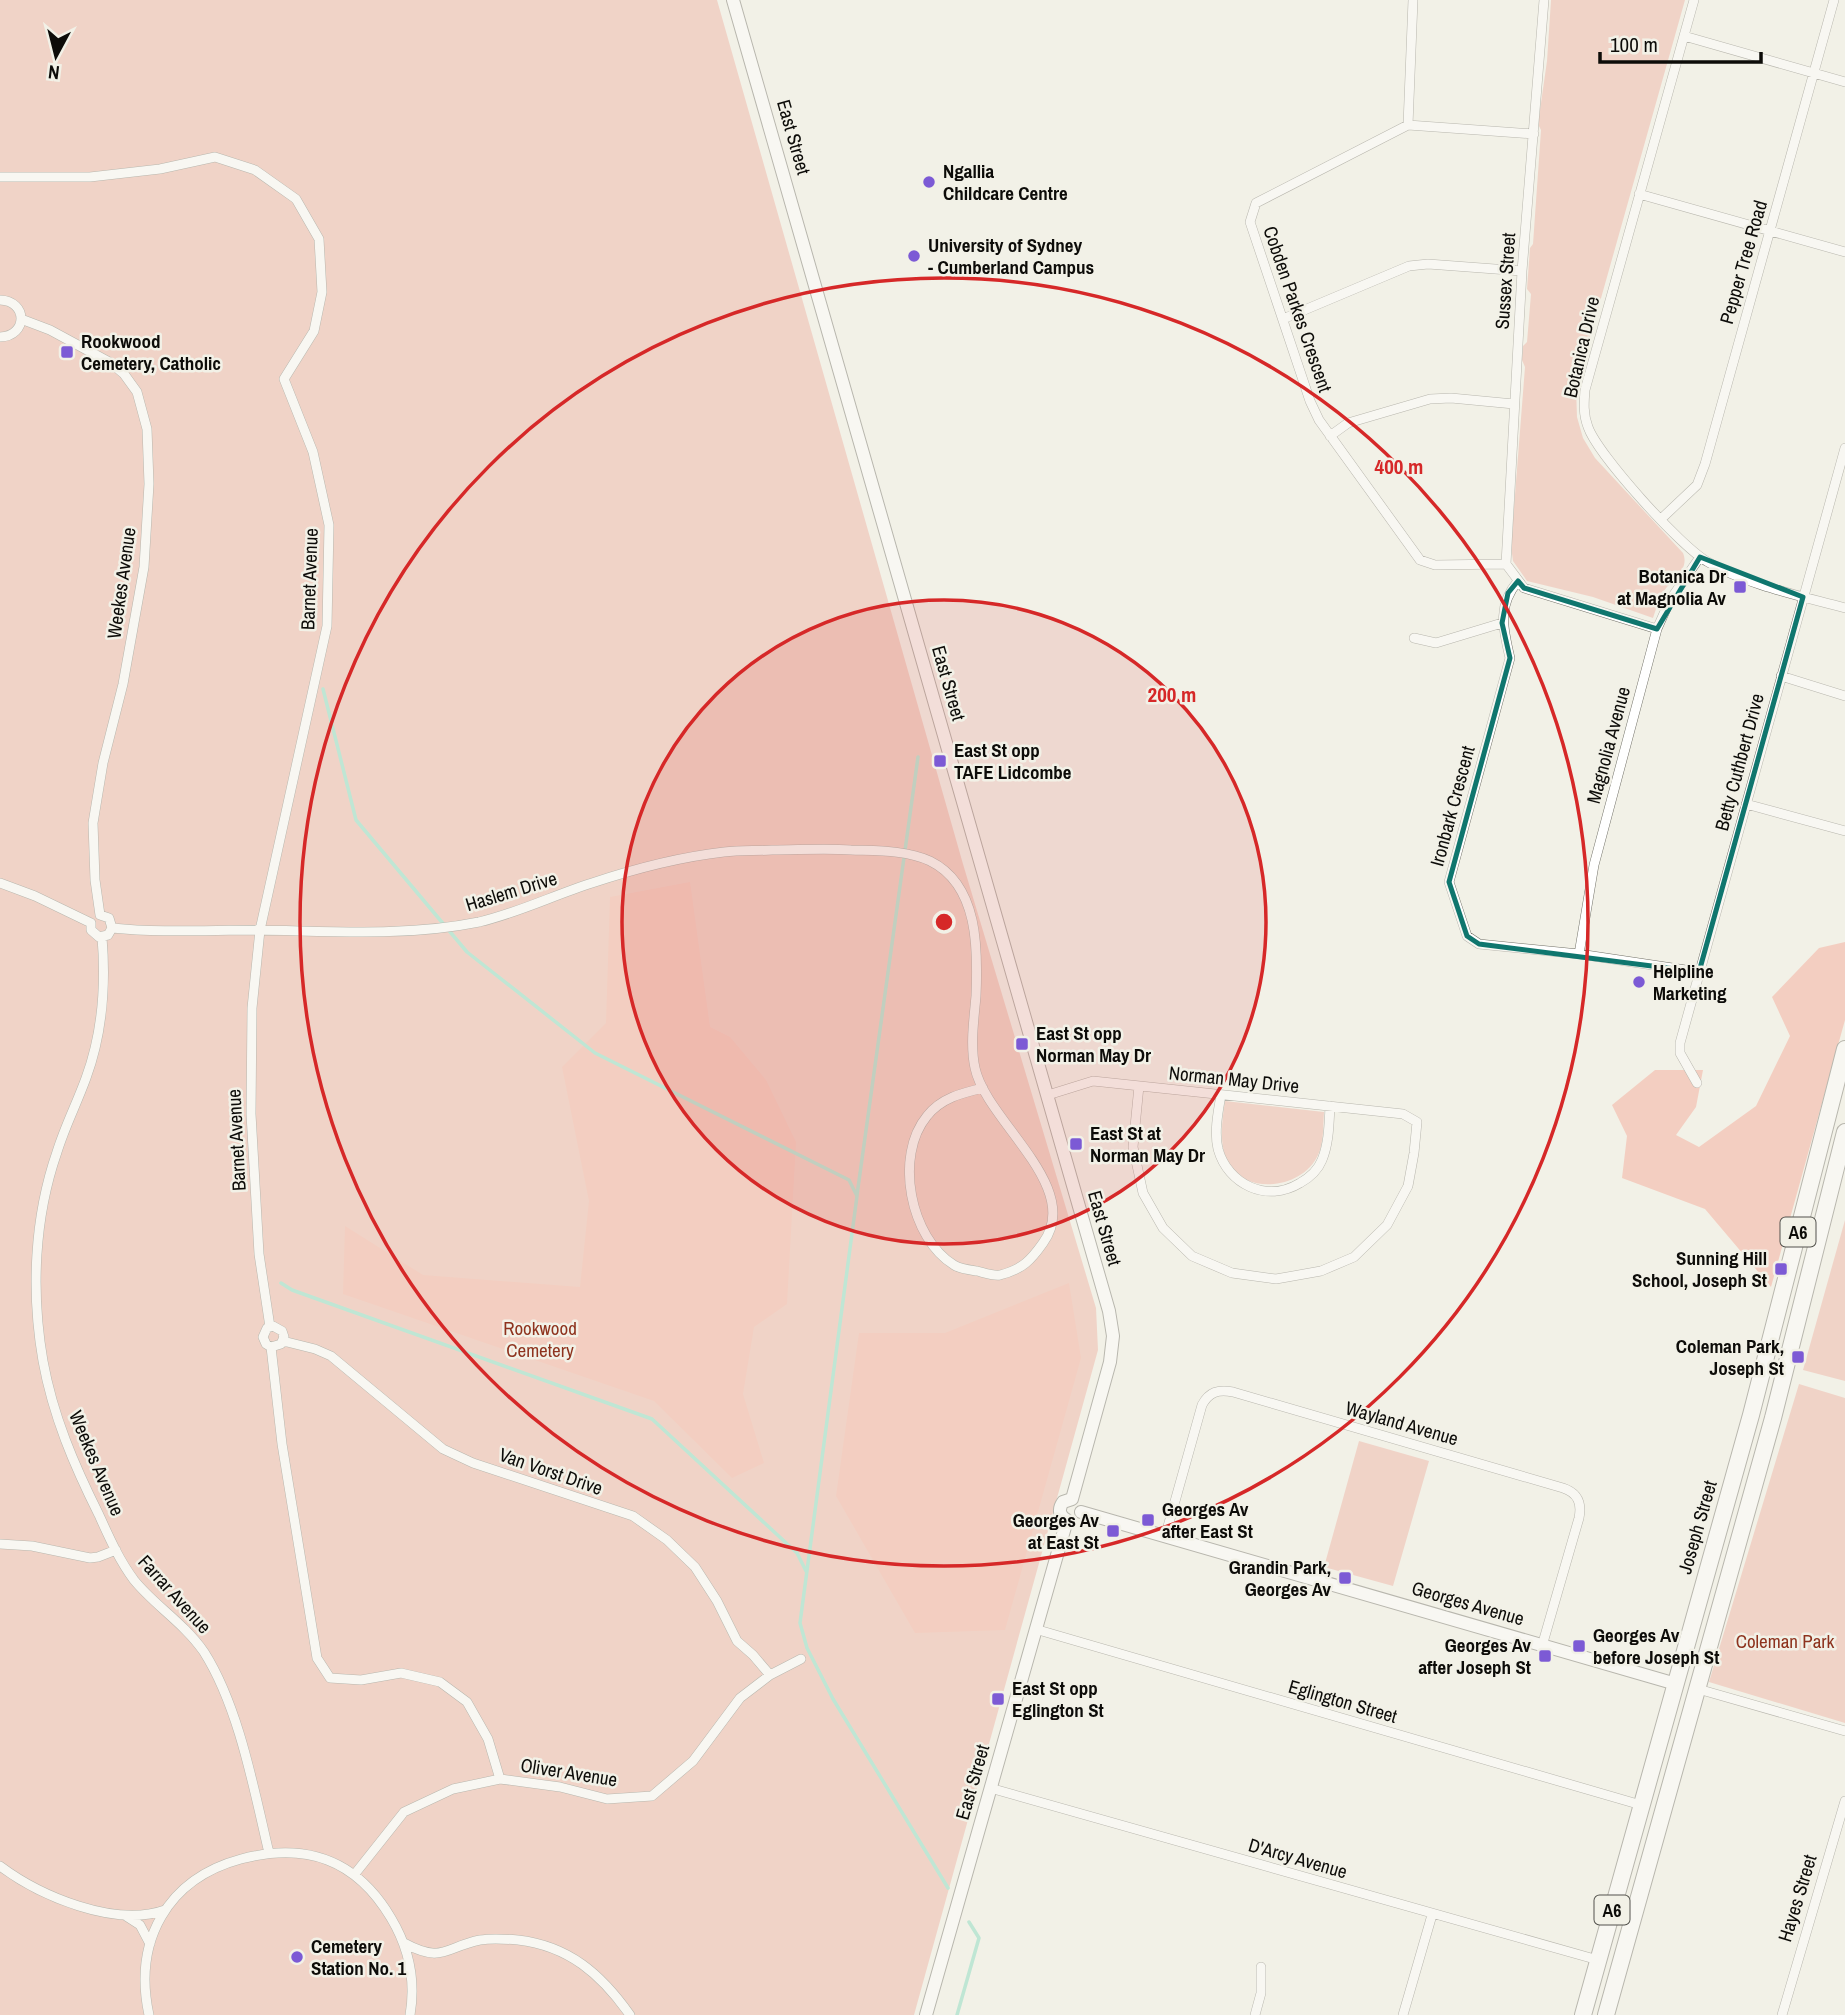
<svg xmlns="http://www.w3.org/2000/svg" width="1845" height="2015" font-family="'Archivo Narrow',sans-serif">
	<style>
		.green { fill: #edb0a1 }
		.forest { fill: #f4a592 }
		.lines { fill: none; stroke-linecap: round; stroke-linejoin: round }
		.stream { stroke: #80dabc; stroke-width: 3.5 }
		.street-casing { stroke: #727168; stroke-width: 10 }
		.secondary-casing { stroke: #727168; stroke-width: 14 }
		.highway-casing { stroke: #727168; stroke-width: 18 }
		.street { stroke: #fff; stroke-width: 9 }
		.secondary { stroke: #fff; stroke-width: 12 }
		.highway { stroke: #fff; stroke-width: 16 }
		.marked { fill: none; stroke: #0f766e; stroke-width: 5; stroke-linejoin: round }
		.ring { fill: none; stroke: #d62828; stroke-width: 3.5 }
		.poi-dot { fill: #7c5ad5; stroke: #f2f1e7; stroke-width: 2.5 }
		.labels { text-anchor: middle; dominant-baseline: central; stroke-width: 5; stroke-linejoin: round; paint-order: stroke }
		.shield { fill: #f2f1e7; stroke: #52514c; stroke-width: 2 }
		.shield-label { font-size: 18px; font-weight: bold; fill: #0d0c09 }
		.street-label { font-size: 19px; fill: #0d0c09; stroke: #f2f1e7 }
		.poi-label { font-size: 19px; font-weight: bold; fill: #0d0c09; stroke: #f2f1e7; text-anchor: start }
		.park-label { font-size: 19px; fill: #8e331e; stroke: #f2f1e7 }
		.centre { fill: #d62828; stroke: #f2f1e7; stroke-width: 3.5 }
		.ring-label { font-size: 21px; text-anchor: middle; font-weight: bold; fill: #d62828; stroke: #f2f1e7; stroke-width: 5; stroke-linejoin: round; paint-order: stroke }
	</style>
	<rect width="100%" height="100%" fill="#f2f1e7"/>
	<path class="green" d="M0 0H717L963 864 1096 1308 1098 1350 914 2015H0Z
		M1551 0H1685L1576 387 1577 417 1583 438 1595 458 1683 553C1690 570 1672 579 1664 591 1659 599 1656 609 1653 618L1593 597 1527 581 1513 561 1511 546 1525 367 1522 360 1523 346 1527 342 1531 294 1527 289 1530 248 1533 244 1541 130 1538 124 1547 61Z
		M1225 1101 1324 1112C1323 1126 1324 1143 1318 1155 1304 1187 1250 1196 1230 1166 1218 1148 1222 1121 1225 1101Z
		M1845 1220V1381L1803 1370Z
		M1799 1384 1845 1398V1723L1709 1682Z
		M1359 1441 1429 1461 1393 1586 1324 1567Z"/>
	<path class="forest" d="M690 882 710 1027 730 1037 766 1080 796 1142 787 1304 754 1327 743 1394 764 1463 732 1478 654 1401 343 1294 345 1226 423 1275 580 1287 589 1201 562 1067 606 1023 610 897Z
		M1845 942V1020L1771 1287 1705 1209 1622 1178 1627 1136 1612 1105 1655 1070H1703L1696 1107 1676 1135 1699 1147 1756 1106 1790 1036 1772 997 1819 948Z
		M1069 1283 1081 1358 1005 1630 915 1633 836 1496 859 1333H945Z"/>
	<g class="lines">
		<path class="stream" d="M323 689 356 820 467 952 595 1053 849 1180 857 1196 800 1623 807 1648 833 1699 948 1888
			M857 1195 918 757
			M281 1283 292 1290 652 1419 797 1553 806 1571
			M957 2015 979 1938 969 1922"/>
		<g class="street-casing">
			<path id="street" d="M1694 0 1585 390C1584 402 1583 414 1588 427 1598 455 1681 547 1708 562 1747 585 1801 596 1845 608
				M1684 36 1845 82
				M1408 125 1413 0
				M0 177H90L160 169 215 157 255 170 296 199 319 239 322 292 314 331 284 379 313 452 329 525 327 626 260 930 252 1008 251 1114 259 1254 270 1327
				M1639 194 1845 252
				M0 300C28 301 28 336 0 337
				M21 319 50 330 111 363 124 374 137 392 147 429 149 484 144 567 123 684 103 763 93 823 95 880 100 915
				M1283 319 1409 266 1428 264 1522 271
				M1330 436 1348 423 1430 399 1451 398 1514 404
				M1661 519 1697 485 1705 464 1834 0
				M1506 564 1435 565 1420 560 1319 420 1310 401 1250 222 1256 203 1408 125 1534 134
				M1506 564 1522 271 1544 0
				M1506 564 1524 588 1657 629
				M1518 581C1497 606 1503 628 1510 658L1449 882 1467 936 1479 944 1579 954 1699 972
				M1414 638 1436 643 1502 623
				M1781 676 1845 696
				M1746 804 1845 831
				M0 883 35 896 91 923
				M100 915 109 918 112 928
				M91 923V930L99 937 108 935 112 928
				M112 928C160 933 208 930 256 930 331 931 405 937 479 922 518 913 554 895 592 883 634 869 680 857 724 852 740 850 756 851 772 850 798 850 825 848 851 850 877 851 906 850 930 861 979 885 978 950 976 996 974 1019 970 1045 975 1068 986 1121 1084 1187 1043 1243 1031 1260 1023 1269 1000 1275 993 1276 985 1273 977 1271 970 1270 960 1269 954 1265 910 1238 894 1156 927 1116 941 1098 962 1093 983 1088
				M102 937C106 985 103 1032 86 1078 77 1103 65 1126 57 1152 34 1218 31 1292 43 1361 53 1416 74 1465 99 1515 109 1537 119 1560 134 1580 154 1605 184 1623 204 1652 239 1707 254 1790 269 1853
				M1579 954 1594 865 1657 629 1670 600 1700 557
				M1697 1083 1680 1053V1043L1845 448
				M1048 1095 1093 1081 1403 1114 1417 1122 1414 1153 1408 1186 1387 1225 1354 1257 1321 1271 1276 1279 1232 1273 1192 1256 1163 1228 1143 1193 1133 1147 1139 1086
				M1221 1095C1218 1112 1214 1132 1218 1149 1228 1185 1267 1203 1300 1183 1309 1178 1318 1170 1322 1160 1329 1143 1329 1124 1330 1106
				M283 1341 315 1349 331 1356 443 1449 473 1463 633 1516 667 1540 695 1567 717 1601 737 1641 753 1655 770 1675
				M271 1347 281 1344 284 1337 282 1331 273 1326 267 1328 263 1337 266 1344 271 1347 282 1444 317 1658 330 1678 361 1680 401 1673 440 1682 467 1702 488 1739 500 1779
				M1165 1537 1202 1405C1209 1392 1218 1389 1233 1392L1563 1488C1578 1493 1582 1503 1579 1518L1542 1646
				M0 1544 32 1546 90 1558 98 1557 116 1550
				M1035 1629 1641 1805
				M1698 1689 1845 1731
				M990 1788 1598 1960
				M0 1866C40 1896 115 1928 165 1910
				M354 1875 404 1812 453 1789 500 1779 560 1787 607 1799 652 1796 693 1761 740 1698 770 1675 801 1659
				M126 1916 140 1925 150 1944
				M404 1943C443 1964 445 1947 480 1940 492 1938 506 1939 518 1940 569 1946 601 1974 630 2015
				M149 2015C133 1941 167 1879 241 1859 306 1842 356 1859 391 1918 409 1948 416 1980 410 2015
				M1255 2015 1261 1993V1967
				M1403 2015 1432 1915
				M1782 2015 1845 1801"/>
		</g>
		<g class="secondary-casing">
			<path id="secondary" d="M733 0 1109 1311 1113 1336 1110 1362 1072 1499
				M1081 1512 1676 1684
				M1067 1520C1059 1516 1058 1509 1063 1502L1072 1499
				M926 2015 1067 1520"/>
		</g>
		<g class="highway-casing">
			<path id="highway" d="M1583 2015 1751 1415 1845 1049
				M1606 2015 1773 1418 1845 1132"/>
		</g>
		<use href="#street" class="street"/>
		<use href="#secondary" class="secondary"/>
		<use href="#highway" class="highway"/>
	</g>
	<path d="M0 0H1845V2015H0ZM1700 557 1803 597 1699 972 1479 944 1467 936 1449 882 1510 658 1502 623 1508 593 1518 581 1524 588 1657 629Z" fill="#f2f1e7" fill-opacity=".55" fill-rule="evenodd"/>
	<path class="marked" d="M1700 557 1803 597 1699 972 1479 944 1467 936 1449 882 1510 658 1502 623 1508 593 1518 581 1524 588 1657 629Z"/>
	<circle cx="944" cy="922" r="322" fill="#d62828" fill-opacity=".12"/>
	<g class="ring">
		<circle cx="944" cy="922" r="322"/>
		<circle cx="944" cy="922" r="644"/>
	</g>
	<g class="poi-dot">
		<circle cx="929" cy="182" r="7"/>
		<circle cx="914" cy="256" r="7"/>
		<rect x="60" y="345" width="14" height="14" rx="3.5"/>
		<rect x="1733" y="580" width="14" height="14" rx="3.5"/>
		<rect x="933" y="754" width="14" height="14" rx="3.5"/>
		<circle cx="1639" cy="982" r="7"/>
		<rect x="1015" y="1037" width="14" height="14" rx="3.5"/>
		<rect x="1069" y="1137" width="14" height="14" rx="3.5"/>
		<rect x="1774" y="1262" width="14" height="14" rx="3.5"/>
		<rect x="1791" y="1350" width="14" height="14" rx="3.5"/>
		<rect x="1141" y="1513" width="14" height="14" rx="3.5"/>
		<rect x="1106" y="1524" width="14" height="14" rx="3.5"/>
		<rect x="1338" y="1571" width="14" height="14" rx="3.5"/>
		<rect x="1572" y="1639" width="14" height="14" rx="3.5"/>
		<rect x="1538" y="1649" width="14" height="14" rx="3.5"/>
		<rect x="991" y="1692" width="14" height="14" rx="3.5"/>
		<circle cx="297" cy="1957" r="7"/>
	</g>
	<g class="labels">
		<g class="shield">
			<rect x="1780.5" y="1217.5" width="35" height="29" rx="5"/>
			<rect x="1594.5" y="1895.5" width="35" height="29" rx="5"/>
		</g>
		<g class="shield-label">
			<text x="1798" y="1232">A6</text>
			<text x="1612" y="1910">A6</text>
		</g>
		<g class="street-label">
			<text transform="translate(794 137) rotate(74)">East Street</text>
			<text transform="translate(1743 262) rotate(-74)">Pepper Tree Road</text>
			<text transform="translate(1505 281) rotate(-86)">Sussex Street</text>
			<text transform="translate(1298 309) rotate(71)">Cobden Parkes Crescent</text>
			<text transform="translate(1581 347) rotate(-77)">Botanica Drive</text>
			<text transform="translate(309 579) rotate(-88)">Barnet Avenue</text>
			<text transform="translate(121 583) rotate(-82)">Weekes Avenue</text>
			<text transform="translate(949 683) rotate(74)">East Street</text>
			<text transform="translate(1608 745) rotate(-75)">Magnolia Avenue</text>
			<text transform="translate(1739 762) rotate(-75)">Betty Cuthbert Drive</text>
			<text transform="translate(1452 806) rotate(-75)">Ironbark Crescent</text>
			<text transform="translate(511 891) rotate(-17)">Haslem Drive</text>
			<text transform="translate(1234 1079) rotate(6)">Norman May Drive</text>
			<text transform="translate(236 1140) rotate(-93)">Barnet Avenue</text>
			<text transform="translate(1105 1228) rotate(74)">East Street</text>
			<text transform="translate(1402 1423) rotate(16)">Wayland Avenue</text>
			<text transform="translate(97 1463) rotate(67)">Weekes Avenue</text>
			<text transform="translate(551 1471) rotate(19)">Van Vorst Drive</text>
			<text transform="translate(1697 1527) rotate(-74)">Joseph Street</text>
			<text transform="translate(175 1594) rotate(48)">Farrar Avenue</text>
			<text transform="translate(1468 1603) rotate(16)">Georges Avenue</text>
			<text transform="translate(1343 1701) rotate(16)">Eglington Street</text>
			<text transform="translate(569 1772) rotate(9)">Oliver Avenue</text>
			<text transform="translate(972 1782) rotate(-74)">East Street</text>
			<text transform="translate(1298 1858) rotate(16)">D'Arcy Avenue</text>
			<text transform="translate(1797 1898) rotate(-73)">Hayes Street</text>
		</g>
		<g class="poi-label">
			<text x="943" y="171">Ngallia<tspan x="943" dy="22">Childcare Centre</tspan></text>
			<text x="928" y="245">University of Sydney<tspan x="928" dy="22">- Cumberland Campus</tspan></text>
			<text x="81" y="341">Rookwood<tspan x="81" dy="22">Cemetery, Catholic</tspan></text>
			<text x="1726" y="576" text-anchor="end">Botanica Dr<tspan x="1726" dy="22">at Magnolia Av</tspan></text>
			<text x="954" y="750">East St opp<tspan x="954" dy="22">TAFE Lidcombe</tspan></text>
			<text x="1653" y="971">Helpline<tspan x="1653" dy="22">Marketing</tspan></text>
			<text x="1036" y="1033">East St opp<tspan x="1036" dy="22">Norman May Dr</tspan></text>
			<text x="1090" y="1133">East St at<tspan x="1090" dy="22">Norman May Dr</tspan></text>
			<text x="1767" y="1258" text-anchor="end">Sunning Hill<tspan x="1767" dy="22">School, Joseph St</tspan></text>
			<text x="1784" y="1346" text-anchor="end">Coleman Park,<tspan x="1784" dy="22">Joseph St</tspan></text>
			<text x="1162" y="1509">Georges Av<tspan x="1162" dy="22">after East St</tspan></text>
			<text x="1099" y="1520" text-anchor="end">Georges Av<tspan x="1099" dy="22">at East St</tspan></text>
			<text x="1331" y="1567" text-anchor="end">Grandin Park,<tspan x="1331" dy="22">Georges Av</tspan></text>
			<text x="1593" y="1635">Georges Av<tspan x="1593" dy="22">before Joseph St</tspan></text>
			<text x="1531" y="1645" text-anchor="end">Georges Av<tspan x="1531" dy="22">after Joseph St</tspan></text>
			<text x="1012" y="1688">East St opp<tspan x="1012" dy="22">Eglington St</tspan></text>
			<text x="311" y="1946">Cemetery<tspan x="311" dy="22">Station No. 1</tspan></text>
		</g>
		<g class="park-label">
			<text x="540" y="1328">Rookwood<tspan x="540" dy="22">Cemetery</tspan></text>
			<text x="1785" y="1641">Coleman Park</text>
		</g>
	</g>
	<circle cx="944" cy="922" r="10" class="centre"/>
	<g class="ring-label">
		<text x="1399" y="474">400 m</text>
		<text x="1172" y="702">200 m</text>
	</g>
	<g transform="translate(56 56) rotate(187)" stroke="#f2f1e7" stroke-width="5" paint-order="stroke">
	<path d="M0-5L12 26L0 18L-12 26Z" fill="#0d0c09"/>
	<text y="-10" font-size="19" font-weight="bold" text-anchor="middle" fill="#0d0c09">N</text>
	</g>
	<path d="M1600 52v10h161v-10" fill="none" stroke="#0d0c09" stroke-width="3.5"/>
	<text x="1610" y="52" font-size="21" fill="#0d0c09" stroke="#f2f1e7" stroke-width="5" paint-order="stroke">100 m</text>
</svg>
